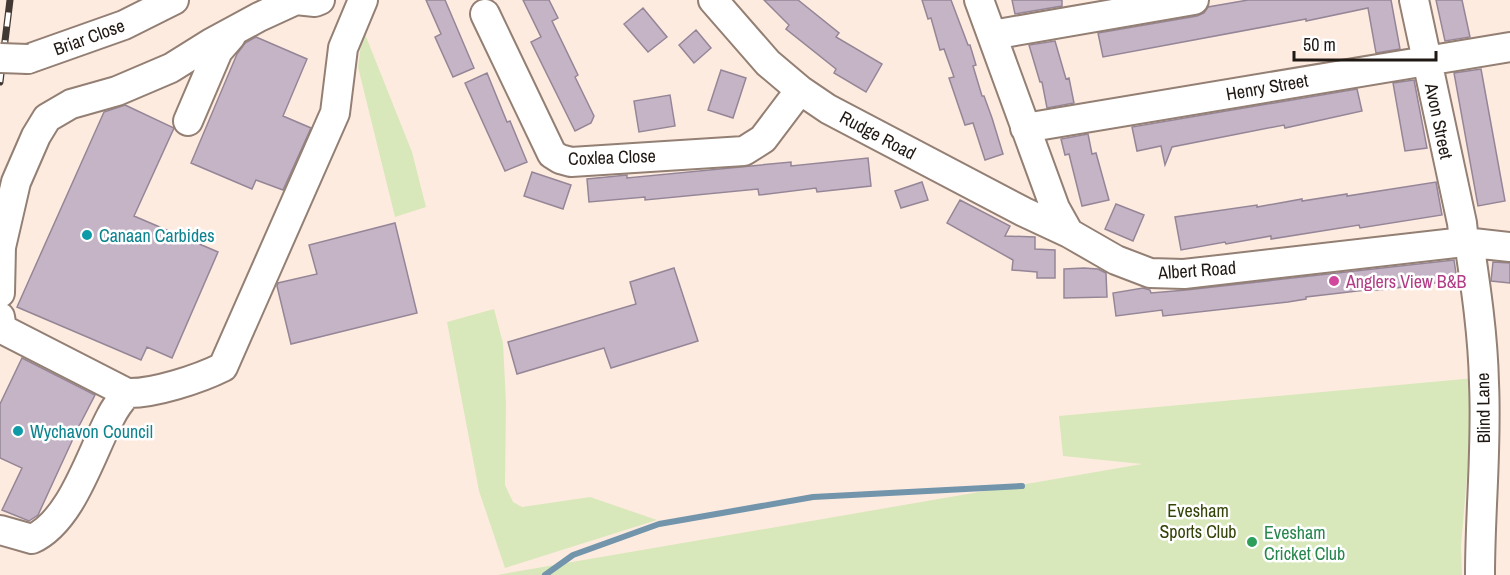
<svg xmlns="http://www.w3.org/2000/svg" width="1510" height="575" font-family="'Archivo Narrow',sans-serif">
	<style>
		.green { fill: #d8e8ba }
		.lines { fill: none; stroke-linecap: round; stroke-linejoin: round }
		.stream { stroke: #7295ab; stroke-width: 6 }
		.building { fill: #c5b4c6; stroke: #958697; stroke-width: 1.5 }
		.minor-casing { stroke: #937f73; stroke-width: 32 }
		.minor { stroke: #fff; stroke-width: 28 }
		.rail-casing { stroke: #423832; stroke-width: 7 }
		.rail { stroke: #fff; stroke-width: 4.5; stroke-dasharray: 14; stroke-linecap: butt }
		.minor-bridge-casing { stroke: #937f73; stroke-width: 32; stroke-linecap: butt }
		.minor-bridge { stroke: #fff; stroke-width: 28 }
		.culture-dot { fill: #0f9aa8; stroke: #fff; stroke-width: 2 }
		.hotel-dot { fill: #d1479c; stroke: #fff; stroke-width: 2 }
		.leisure-dot { fill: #2e9e5b; stroke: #fff; stroke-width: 2 }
		.labels { text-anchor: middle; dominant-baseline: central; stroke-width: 5; stroke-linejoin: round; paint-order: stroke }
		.street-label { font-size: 18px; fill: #201813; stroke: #fff }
		.culture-label { font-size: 18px; fill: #0d838f; stroke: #fff; text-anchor: start }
		.hotel-label { font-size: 18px; fill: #b23c85; stroke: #fff; text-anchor: start }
		.park-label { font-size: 18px; fill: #344408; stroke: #fff }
		.leisure-label { font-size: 18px; fill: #27864d; stroke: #fff; text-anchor: start }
	</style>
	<rect width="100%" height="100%" fill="#feebe0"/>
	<path class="green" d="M363 29 412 152 426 207 395 217 358 67Z
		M494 309 503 343 506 403 505 485 513 502 522 507 590 497 657 520 505 568 479 491 447 322Z
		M1475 378 1461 547 1462 575H497L1142 464 1063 456 1059 416Z"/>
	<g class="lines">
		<path class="stream" d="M545 575 573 555 659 524 813 497 1022 486"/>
	</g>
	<path class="building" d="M426 0H445L474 68 453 77 435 37 441 34Z
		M523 0H549L558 18 552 21 578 75 575 77 594 116 591 123 575 131 531 42 541 37Z
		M764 0H798L839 33 836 37 882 64 866 92 834 73 836 69 786 29 789 25Z
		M922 0H951L968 45H970L976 65 973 66 982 96H984L992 118 1003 154 985 160 973 123 965 125 949 78 954 77 944 49 940 50 931 18 928 19Z
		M1012 0H1062V6L1015 14Z
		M1248 0H1391L1400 49 1376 53 1368 8 1306 21V19L1103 57 1098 33 1197 16 1204 13 1208 7Z
		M1436 0H1462L1470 37 1445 41Z
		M643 8 667 37 648 52 624 24Z
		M696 30 711 48 694 63 679 45Z
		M256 37 307 59 283 116 311 128 283 190 256 180 252 189 191 163 237 54 245 43Z
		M1055 41 1066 79 1069 78 1074 103 1047 108 1042 82H1040L1029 45Z
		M1481 69 1505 201 1478 206 1454 73Z
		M721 70 746 78 733 118 708 110Z
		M487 73 507 122 510 121 527 162 505 171 465 83Z
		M1414 80 1427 148 1405 151 1393 83Z
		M1357 89 1362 111 1285 128 1284 125 1172 147 1165 165 1161 146 1137 151 1132 127Z
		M670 95 675 126 639 132 634 101Z
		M125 105 174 128 134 216 218 252 172 358 147 347 141 360 17 307 104 112Z
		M1088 134 1092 154 1096 153 1109 200 1082 206 1069 154 1065 155 1061 139Z
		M868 158 871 186 817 192 816 188 759 195 758 189 645 200V197L589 202 587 179 627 175V178L791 162V166Z
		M532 172 571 185 563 209 524 196Z
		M922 182 928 200 901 208 895 191Z
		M1436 182 1442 215 1360 228 1359 225 1271 239V236L1226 244 1225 242 1181 250 1175 217 1257 205V207L1302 199V201L1347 194V196Z
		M960 200 1010 226 1005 236 1035 237V249L1055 250V278H1037V272L1012 270 1013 260 947 223Z
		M1116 204 1144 215 1133 241 1105 229Z
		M395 223 417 313 291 344 277 286 278 283 317 274 309 245Z
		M1454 260 1457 280 1388 289 1366 291V290L1306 297V299L1288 302 1163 316 1162 310 1116 316 1113 293 1143 288 1150 290 1151 293 1186 290Z
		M1493 262 1510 263V283L1491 281Z
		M674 268 698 341 611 368 604 348 517 374 508 342 636 304 630 282Z
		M1084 268 1098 269 1106 273 1107 297 1064 298V269Z
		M22 358 95 395 78 428 38 515 29 521 2 510 22 468 0 458V404Z"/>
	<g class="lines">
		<g class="minor-casing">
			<path id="minor" d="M713 0 768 63 800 90 828 109 1024 212 1069 233
				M979 0 1055 208 1069 233 1116 260 1150 273 1184 274 1464 242 1510 247
				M1414 0 1462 223 1464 242
				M485 14 552 154 560 159 571 162 744 151 763 139 800 90
				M992 35 1194 0
				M28 59 124 25 174 0
				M188 121 218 51 231 36
				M1025 128 1510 47
				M1469 242C1476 288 1483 336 1484 383 1487 447 1480 511 1480 575
				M0 293 1 247 16 182 36 136 47 118 71 104 117 91 171 68 211 43 259 17 296 0 315 2 320 0
				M0 317 2 329 127 393C153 394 199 379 223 367L335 113 343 48 363 0
				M0 530 32 539C72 521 91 453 111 416 115 408 121 400 127 393"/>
		</g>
		<use href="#minor" class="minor"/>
		<g class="rail-casing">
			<path id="rail" d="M0 82 10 0"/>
		</g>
		<use href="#rail" class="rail"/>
		<g class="minor-bridge-casing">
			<path id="minor-bridge" d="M0 58 28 59"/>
		</g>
		<use href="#minor-bridge" class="minor-bridge"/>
	</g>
	<g class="culture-dot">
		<circle cx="87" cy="235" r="6"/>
		<circle cx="18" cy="431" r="6"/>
	</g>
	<circle class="hotel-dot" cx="1334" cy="281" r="6"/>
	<circle class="leisure-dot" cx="1252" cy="542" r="6"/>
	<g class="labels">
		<g class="street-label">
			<text transform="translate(89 37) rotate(-20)">Briar Close</text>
			<text transform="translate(1267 87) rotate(-10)">Henry Street</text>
			<text transform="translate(1439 121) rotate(78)">Avon Street</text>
			<text transform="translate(878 135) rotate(28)">Rudge Road</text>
			<text transform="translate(612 157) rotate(-2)">Coxlea Close</text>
			<text transform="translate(1197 270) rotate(-4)">Albert Road</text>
			<text transform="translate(1483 408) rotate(-91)">Blind Lane</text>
		</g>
		<g class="culture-label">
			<text x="99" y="235">Canaan Carbides</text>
			<text x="30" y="431">Wychavon Council</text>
		</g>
		<g class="hotel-label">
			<text x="1346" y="281">Anglers View B&amp;B</text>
		</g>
		<g class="park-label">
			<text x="1198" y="510">Evesham<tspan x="1198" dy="21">Sports Club</tspan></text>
		</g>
		<g class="leisure-label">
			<text x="1264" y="532">Evesham<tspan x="1264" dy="21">Cricket Club</tspan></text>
		</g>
	</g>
	<path d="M1294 51v9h142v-9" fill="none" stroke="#201813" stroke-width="3"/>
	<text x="1303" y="51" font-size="18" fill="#201813" stroke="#ffffff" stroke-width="4.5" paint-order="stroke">50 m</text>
</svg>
